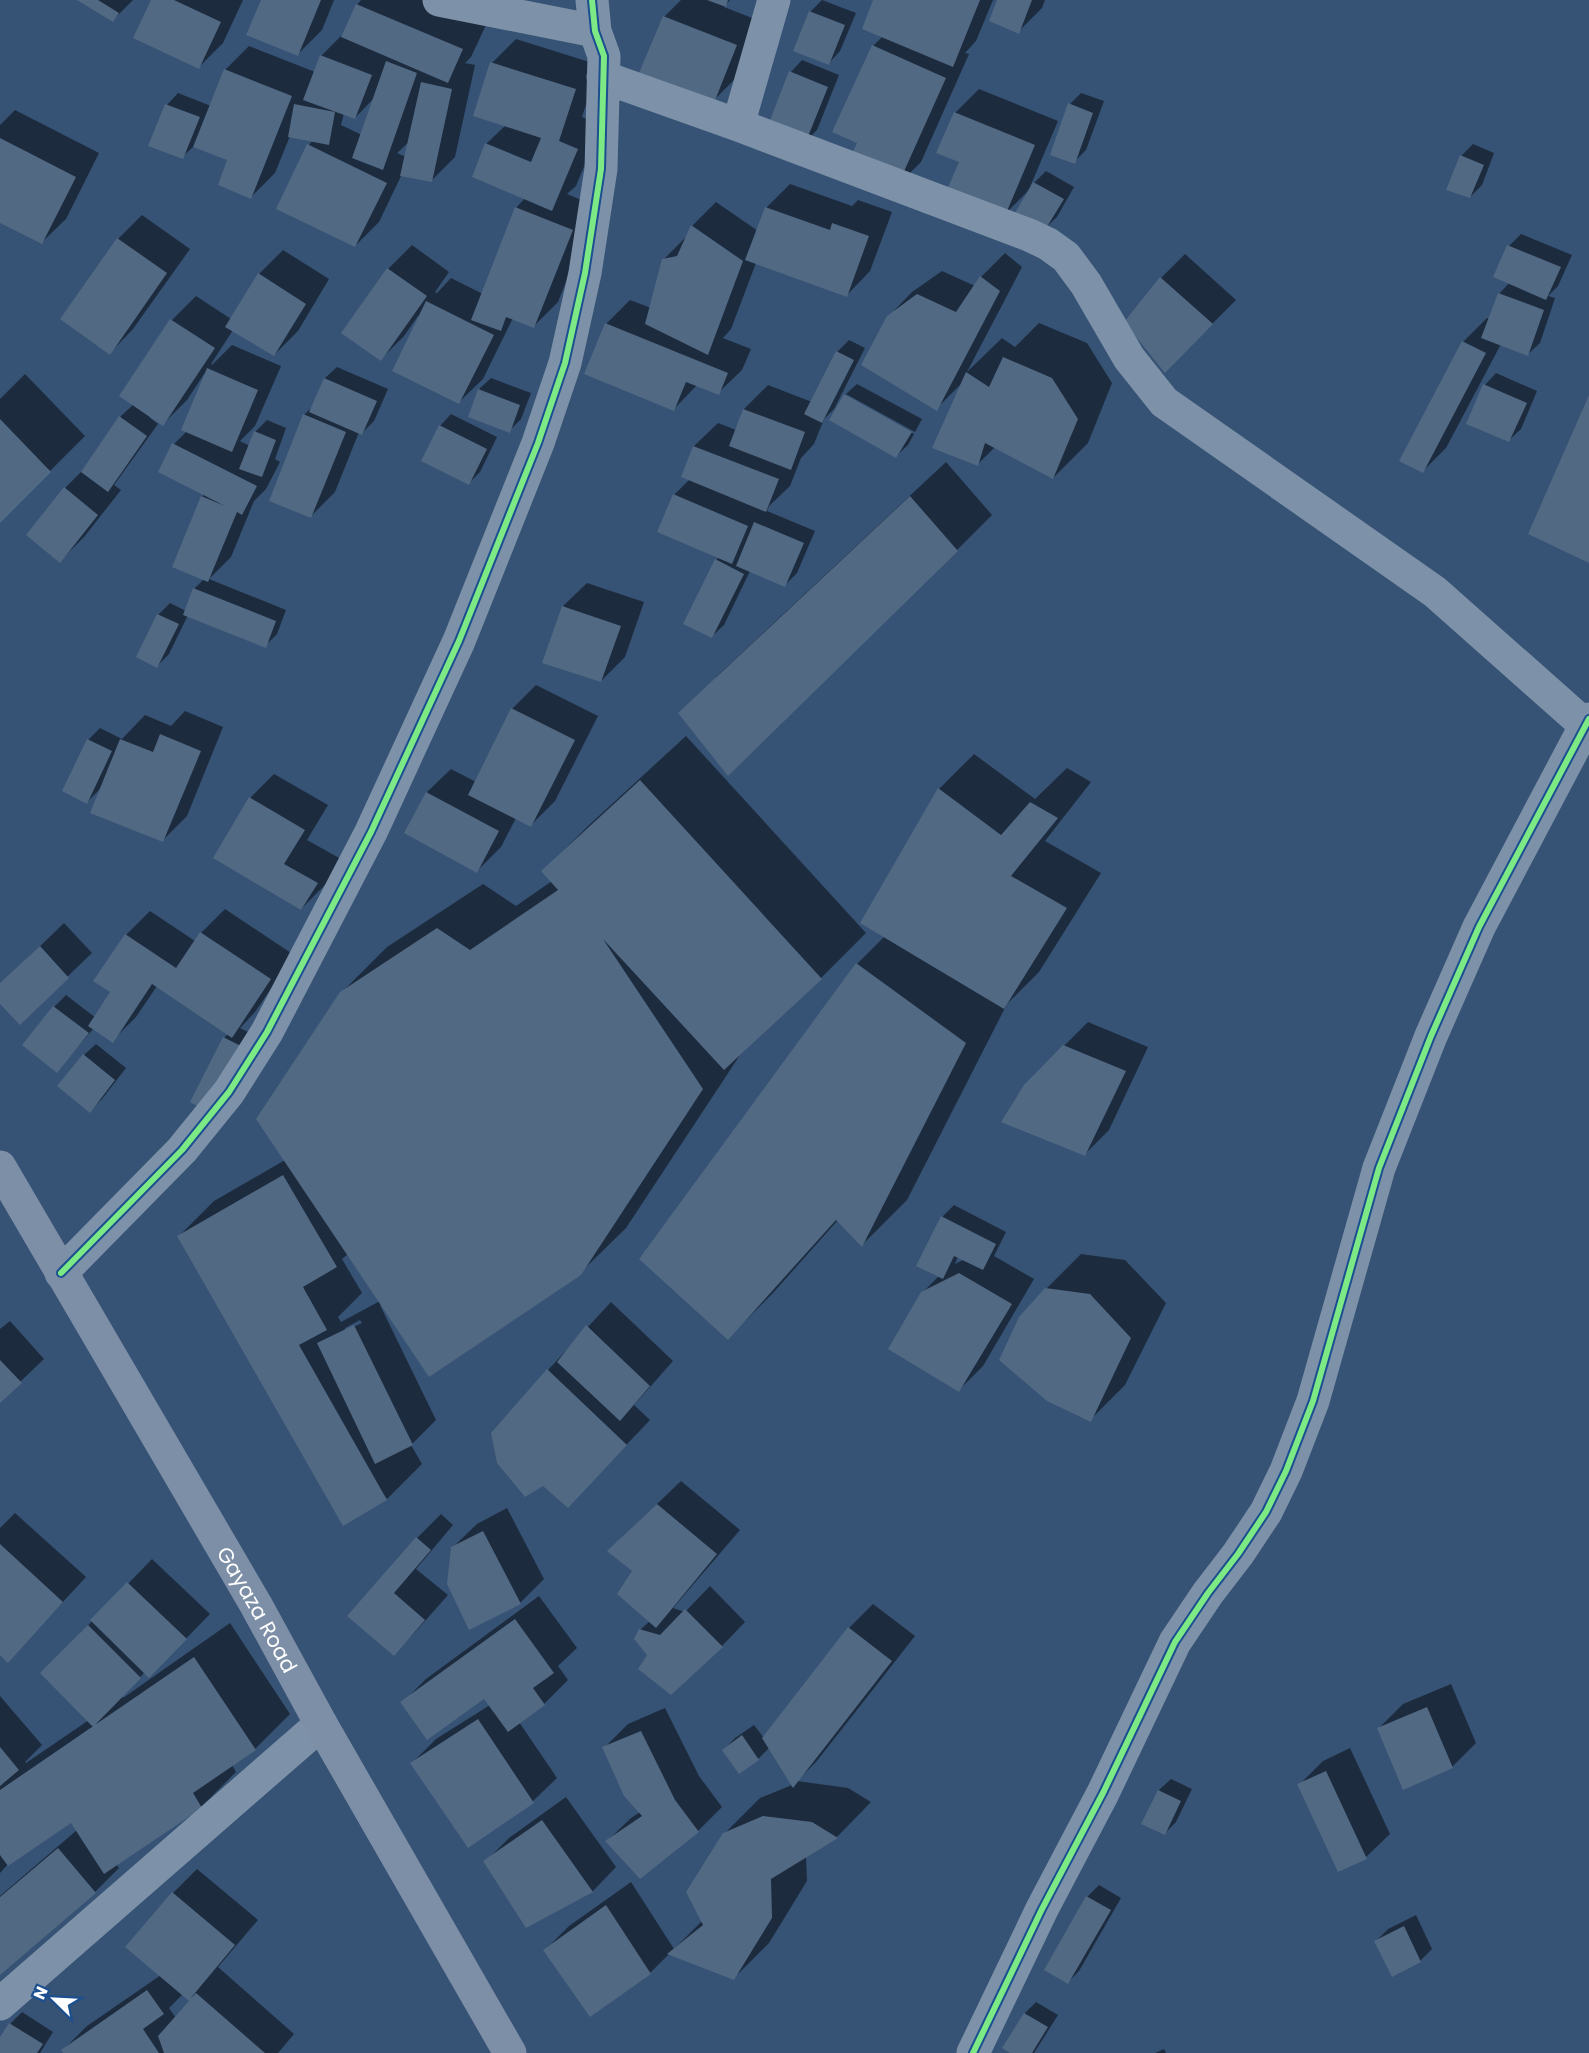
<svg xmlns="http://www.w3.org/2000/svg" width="1589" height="2053" font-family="Poppins,sans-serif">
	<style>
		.shadow { fill: #0007; fill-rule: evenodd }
		.building { fill: #526984 }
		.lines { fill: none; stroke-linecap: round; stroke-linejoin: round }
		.street { stroke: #7d92a8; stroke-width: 33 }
		.primary { stroke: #7d8ea7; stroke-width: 33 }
		.cycleway-casing { stroke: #1b4f8f; stroke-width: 10 }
		.cycleway { stroke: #7ce984; stroke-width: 6 }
		.labels { text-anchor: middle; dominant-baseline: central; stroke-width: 4.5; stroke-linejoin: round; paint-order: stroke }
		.street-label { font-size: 21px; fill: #fff; stroke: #1b4f8f }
	</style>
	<rect width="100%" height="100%" fill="#365274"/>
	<path class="shadow" d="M80 0H133L113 20Z
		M152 0H243L223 43 199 67Z
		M262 0H334L322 30 298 54Z
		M361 0H427L486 25 471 57 465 63 475 65 455 157 431 181 402 174 379 222 355 246 309 145 313 140 290 136 275 173 251 197 229 160 194 146 182 157 150 145 167 105 178 93 211 106 225 70 249 46 315 72 321 56 345 32 357 5ZM375 97 362 135 341 125 344 113 355 118ZM410 141 406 157 397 153Z
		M681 0H730L724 7 760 21 737 77 713 101 664 17Z
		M822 0 856 13 840 51 829 63 810 12Z
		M875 0H993L976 41 965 53 969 54 921 162 897 186 859 142 873 46 883 36Z
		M999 0H1045L1042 8 1018 32Z
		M516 39 599 65 582 117 601 125 576 186 567 194 596 206 558 302 534 326 513 318 483 379 459 402 420 317 418 316 404 336 381 359 343 333 388 269 412 245 449 272 435 292 437 293 451 278 483 294 516 208 525 198 486 144 506 125 492 63Z
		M802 60 839 75 817 130 805 142 791 72Z
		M979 89 1058 121 1030 187 1046 171 1074 187 1057 217 1045 228 1029 190 1005 214 960 162 955 113Z
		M1081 93 1104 101 1086 150 1074 162 1070 104Z
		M15 110 99 153 66 219 42 242 0 221V125Z
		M1473 144 1494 153 1482 185 1470 197 1461 156Z
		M790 184 852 206 858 200 892 212 870 271 847 295 756 263 731 329 723 338 751 349 742 370 718 393 697 385 674 409 606 324 630 300 651 308 663 260 687 236 692 226 716 202 758 231 766 208Z
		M142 215 190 249 133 329 110 353 62 319 118 239Z
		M1521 234 1572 255 1558 286 1548 296 1555 298 1540 343 1528 354 1501 344 1446 448 1422 472 1401 461 1463 342 1487 318 1490 319 1499 294 1510 282 1509 246Z
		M283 250 329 279 298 331 274 355 233 330 211 364 212 365 232 345 281 366 255 426 240 441 250 446 255 432 267 420 286 428 275 459 280 462 266 489 254 501 231 557 209 579 286 610 277 634 265 646 188 615 169 654 157 666 138 657 158 615 170 603 186 611 194 589 204 579 202 497 204 494 160 471 174 444 187 431 205 375 204 374 187 400 163 424 150 415 149 417 158 424 114 485 121 490 84 537 60 561 65 488 84 469 120 417 134 404 122 396 172 320 196 296 231 319 259 274Z
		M1005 253 1022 267 967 372 1002 338 1015 347 1039 323 1087 343 1112 383 1088 443 1053 478 995 447 977 465 963 382 936 409 888 317 912 292 942 271 975 286 981 277Z
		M1185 254 1236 300 1165 371 1161 278Z
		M849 340 865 348 834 409 824 419 814 444 801 458 790 486 769 506 767 511 815 531 797 573 785 585 750 571 724 625 712 636 716 560 719 557 674 495 690 479 682 476 694 446 718 423 736 430 744 409 768 385 812 402 837 352Z
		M337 367 388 389 374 421 362 433 359 432 335 492 311 516 304 415 313 406 325 378Z
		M1496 373 1537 391 1521 429 1509 440 1468 423 1485 385Z
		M25 374 85 436 0 521V399Z
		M491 378 531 393 521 419 509 431 479 389Z
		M857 384 922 419 915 432 846 394V397L914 434 908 445 896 456 831 420 845 395Z
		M451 414 497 437 480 472 468 484 440 426Z
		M946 462 992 515 957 550 715 678Z
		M587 583 644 602 625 657 601 681 563 606Z
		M536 685 598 716 555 801 531 825 516 818 501 847 477 871 427 792 451 769 476 782 512 709Z
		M185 711 223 727 187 816 163 840 101 788 87 802 88 740 100 728 122 739 145 715 171 726Z
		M686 736 866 933 821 978 742 1052 626 1228 580 1273 380 1305 436 1420 411 1445 422 1464 387 1499 179 1236 214 1201 285 1160 341 993 387 947 483 884 516 906 552 881 543 871 588 826ZM348 1254 380 1301 341 1322 338 1317 362 1293 342 1259ZM360 1320 362 1323 345 1331V1328Z
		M974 754 1035 799 1067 768 1091 782 1045 841 1101 873 1039 972 1007 1004 907 1200 862 1245 838 1220 773 1293 728 1338 857 964 885 936 939 789Z
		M274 774 328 805 307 840 341 859 325 885 301 909 250 798Z
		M225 909 294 955 255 1012 240 1028 254 1035 192 1101 225 1037 228 1034 157 986 136 1017 112 1041 94 1028 57 1071 54 1007 66 995 96 1018 112 992 95 981 126 935 150 911 195 941 201 933Z
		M64 923 92 953 20 1022 0 1001V985Z
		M1088 1022 1148 1047 1109 1130 1085 1154 1025 1085Z
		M96 1044 126 1068 102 1099 90 1111 84 1055Z
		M954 1205 1006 1232 994 1256 1034 1279 983 1366 959 1390 922 1293 939 1276 942 1217ZM958 1256 965 1259 955 1264Z
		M1081 1254 1125 1260 1166 1303 1125 1385 1090 1420 1046 1289Z
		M611 1302 673 1361 634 1405 650 1420 591 1482 548 1370Z
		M10 1321 44 1359 0 1401V1329Z
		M681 1481 740 1530 673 1608 685 1612 710 1586 745 1622 722 1646 649 1655 640 1630 650 1621 633 1527Z
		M507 1508 544 1579 520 1603 452 1548 477 1524Z
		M15 1513 86 1577 8 1661 0 1653V1528Z
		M441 1514 453 1525 416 1569 448 1595 417 1630 394 1654 349 1616 417 1538Z
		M152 1559 210 1614 173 1652 145 1672 122 1696 123 1698 230 1623 290 1714 255 1749 232 1765 236 1772 201 1807 116 1864 119 1868 95 1892 0 1973V1896L77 1830 71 1821 9 1863 0 1873V1696L42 1745 25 1762 26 1763 89 1720 42 1673Z
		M539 1596 577 1648 558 1666 568 1680 544 1704 519 1722 557 1778 533 1801 469 1845 412 1763 436 1739 490 1705 484 1697 402 1703 426 1679Z
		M873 1604 915 1636 816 1762 797 1781 848 1788 871 1802 837 1837 806 1856 807 1881 769 1943 734 1978 670 1953 650 1973 545 1950 569 1926 631 1882 674 1949 703 1920 724 1834 760 1798 792 1785 770 1747 758 1759 739 1772 724 1750 735 1738 754 1725 764 1738 849 1628Z
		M1451 1684 1476 1743 1452 1767 1379 1728 1403 1704Z
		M665 1708 699 1776 722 1807 698 1831 640 1877 607 1841 631 1818 640 1812 604 1748 628 1724Z
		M1350 1748 1390 1834 1366 1857 1299 1785 1323 1761Z
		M1171 1779 1192 1789 1176 1822 1165 1833 1143 1823 1159 1790Z
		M566 1797 616 1867 593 1891 527 1926 485 1862 509 1838Z
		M197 1869 258 1920 218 1967 294 2034 278 2053H65L63 2050 87 2026 161 1975 128 1947 173 1893ZM183 1994 191 2001 176 2018 169 2008Z
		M1099 1885 1121 1898 1079 1971 1067 1983 1087 1897Z
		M1416 1915 1432 1949 1420 1961 1376 1941 1388 1929Z
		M1036 2002 1058 2015 1034 2053H1013L1025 2013Z
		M22 2012 53 2032 40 2053H0V2040L10 2024Z
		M1164 2049 1166 2053H1155Z"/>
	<path class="building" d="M77 0H98L119 13 113 22Z
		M151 0H174L221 22 199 69 133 38Z
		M261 0H321L298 56 246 35Z
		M707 0H728L726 7Z
		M873 0H980L953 67 862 29Z
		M997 0H1032L1019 34 989 21Z
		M356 4 463 49 448 83 341 37Z
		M809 11 845 25 829 65 793 51Z
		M663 16 737 45 714 103 639 73Z
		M872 45 946 78 897 187 847 164 857 143 832 132Z
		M320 55 372 75 355 119 303 100Z
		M386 61 417 73 383 170 352 158Z
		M490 62 576 89 559 141 578 149 552 211 472 177 485 143 531 162 541 138 473 116Z
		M224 69 292 96 251 199 218 185 227 160 193 147Z
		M789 71 828 87 805 144 767 128Z
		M421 82 452 89 432 182 400 176Z
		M1068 103 1093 113 1075 164 1050 155Z
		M165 104 200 117 183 159 148 146Z
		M294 104 335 112 329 145 288 137Z
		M954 112 1035 145 1005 216 946 192 959 162 936 153Z
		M0 138 76 177 42 244 0 223Z
		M307 144 387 183 355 247 276 209Z
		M1460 155 1484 165 1470 198 1446 190Z
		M1033 182 1064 199 1045 230 1015 213Z
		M515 207 573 230 534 328 506 317 501 331 471 320Z
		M765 207 830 230 832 223 869 236 847 297 745 260Z
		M691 225 743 261 708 355 645 324 662 259 677 256Z
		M117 238 167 273 110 355 60 319Z
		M1507 245 1561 267 1546 300 1493 277Z
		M387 268 427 296 381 361 341 333Z
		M258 273 306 304 274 356 225 327Z
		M980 276 1000 291 937 411 861 365 887 316 917 294 956 312Z
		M1160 277 1213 324 1165 373 1124 322Z
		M1498 293 1544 310 1528 356 1481 338Z
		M426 301 494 335 459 404 392 371Z
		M170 319 215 348 163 426 119 396Z
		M605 323 728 373 719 395 686 382 674 411 584 374Z
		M1462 341 1486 353 1423 473 1399 461Z
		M836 351 854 360 822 423 804 414Z
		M1003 357 1052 378 1078 419 1053 479 985 443 978 466 932 448 966 372 989 387Z
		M207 368 258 390 232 452 181 430Z
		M324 378 377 401 362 435 309 412Z
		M1483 384 1527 403 1509 442 1466 424Z
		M478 389 520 405 510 433 468 417Z
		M844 394 912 432 896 458 829 420Z
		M1589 395V563L1528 534Z
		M743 409 805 432 791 470 729 446Z
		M303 414 346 432 311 518 269 501Z
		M119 416 147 436 108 492 81 472Z
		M0 419 51 472 0 523Z
		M439 425 487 449 469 485 421 461Z
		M254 431 276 440 262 477 239 469Z
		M172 443 257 486 242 515 237 512 208 582 172 567 201 496 225 506 158 472Z
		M693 446 779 479 766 512 681 477Z
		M64 487 98 515 60 563 26 535Z
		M673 494 748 526 732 564 657 532Z
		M910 496 958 551 728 776 678 713Z
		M754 522 804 543 785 587 736 566Z
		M715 559 744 574 712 638 683 624Z
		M193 588 276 621 266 648 183 615Z
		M562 606 621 626 601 682 542 663Z
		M157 614 179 624 157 668 136 657Z
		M511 708 575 740 531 827 468 795Z
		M160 734 201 751 163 842 90 813 120 739 153 752Z
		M87 739 112 751 87 804 62 791Z
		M640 780 822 979 724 1070 603 939 703 1089 581 1275 429 1377 256 1119 340 992 437 928 470 950 558 890 541 871Z
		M938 788 1001 835 1030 802 1058 818 1011 876 1067 908 1004 1009 860 923Z
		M426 792 499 831 477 873 404 833Z
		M249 797 305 830 284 864 318 883 301 910 213 858Z
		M200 932 271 979 232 1038 152 984 113 1043 88 1026 110 992 93 981 125 934 176 968Z
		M40 946 69 978 20 1025 0 1004V983Z
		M856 963 966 1043 862 1247 836 1220 728 1340 639 1259Z
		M53 1006 89 1033 57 1073 22 1045Z
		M223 1037 243 1047 210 1113 190 1102Z
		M1063 1045 1126 1071 1085 1156 1001 1122 1024 1085Z
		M83 1054 115 1080 90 1113 57 1086Z
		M283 1175 337 1267 303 1287 327 1330 299 1345 387 1500 343 1526 177 1236Z
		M941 1216 996 1244 983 1270 954 1256 943 1279 916 1266Z
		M959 1273 1012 1304 959 1392 888 1349 921 1292Z
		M1045 1288 1090 1294 1131 1338 1091 1422 1047 1401 999 1360 1019 1317Z
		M354 1325 413 1445 375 1464 317 1343Z
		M586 1325 650 1386 620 1421 557 1362Z
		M0 1360 22 1383 0 1403Z
		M547 1369 627 1445 568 1508 543 1486 525 1497 497 1463 491 1433Z
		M657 1504 717 1554 656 1628 617 1594 632 1571 607 1551Z
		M483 1531 521 1604 469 1630 447 1584 451 1547Z
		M416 1537 431 1550 394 1593 425 1620 394 1656 347 1616Z
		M0 1544 63 1602 8 1663 0 1655Z
		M127 1582 187 1639 149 1678 90 1620Z
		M685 1609 723 1647 671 1695 638 1669 647 1655 634 1639 639 1629 660 1635Z
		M515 1619 554 1673 533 1688 545 1705 508 1732 484 1699 427 1740 400 1702Z
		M88 1625 141 1678 93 1727 40 1673Z
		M848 1627 892 1661 793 1788 762 1738Z
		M194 1657 256 1750 193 1793 202 1808 104 1874 71 1823 8 1866 0 1855V1790Z
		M1427 1707 1453 1768 1403 1790 1377 1728Z
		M478 1719 534 1803 468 1848 410 1763Z
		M641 1731 675 1800 699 1832 640 1879 605 1841 642 1816 624 1796 602 1747Z
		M742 1735 759 1760 739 1774 722 1750Z
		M0 1747 19 1770 0 1786Z
		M1326 1771 1367 1859 1338 1872 1297 1784Z
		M1158 1790 1181 1801 1165 1835 1141 1824Z
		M763 1816 812 1822 838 1838 771 1879 772 1918 734 1980 667 1954 703 1925 686 1892 723 1833Z
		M542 1820 593 1892 526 1928 483 1861Z
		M58 1848 96 1893 0 1975V1897Z
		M172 1892 235 1945 190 1999 196 1993 265 2053H164L158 2036 189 2001 125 1947Z
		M1086 1896 1111 1910 1068 1984 1044 1970Z
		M606 1905 651 1974 590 2017 543 1950Z
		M1404 1926 1421 1962 1392 1977 1374 1941Z
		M147 1990 164 2014 143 2029 159 2053H63L61 2050Z
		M1024 2013 1048 2027 1032 2053H1010L1002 2048Z
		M9 2023 43 2044 37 2053H0V2037Z"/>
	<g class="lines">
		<path class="street" d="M439 0 595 31
			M603 77 738 125 1029 235 1048 244 1066 257 1086 284 1129 358 1164 402 1435 592 1585 725
			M738 125 774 0
			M61 1273 182 1150 229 1092 267 1032 371 832 459 641 538 443 565 363 585 273 601 169 604 56 595 31 592 0
			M0 2004 321 1724
			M973 2053 1042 1909 1103 1793 1175 1642 1208 1593 1238 1554 1266 1512 1286 1471 1313 1401 1379 1168 1431 1036 1479 927 1589 719"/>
		<path class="primary" id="s1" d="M0 1167 256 1605 321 1724 510 2053"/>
		<g class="cycleway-casing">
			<path id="cycleway" d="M61 1273 182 1150 229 1092 267 1032 371 832 459 641 538 443 565 363 585 273 601 169 604 56 595 31 592 0
				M973 2053 1042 1909 1103 1793 1175 1642 1208 1593 1238 1554 1266 1512 1286 1471 1313 1401 1379 1168 1431 1036 1479 927 1589 719"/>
		</g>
		<use href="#cycleway" class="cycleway"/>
	</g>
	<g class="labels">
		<g class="street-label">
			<text stroke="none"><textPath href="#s1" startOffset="512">Gayaza Road</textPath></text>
		</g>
	</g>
	<g transform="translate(54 1999) rotate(294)" stroke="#1b4f8f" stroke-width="4.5" paint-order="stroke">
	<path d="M0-4.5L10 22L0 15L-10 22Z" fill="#ffffff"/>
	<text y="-9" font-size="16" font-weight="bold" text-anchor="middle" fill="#ffffff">N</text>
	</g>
</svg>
